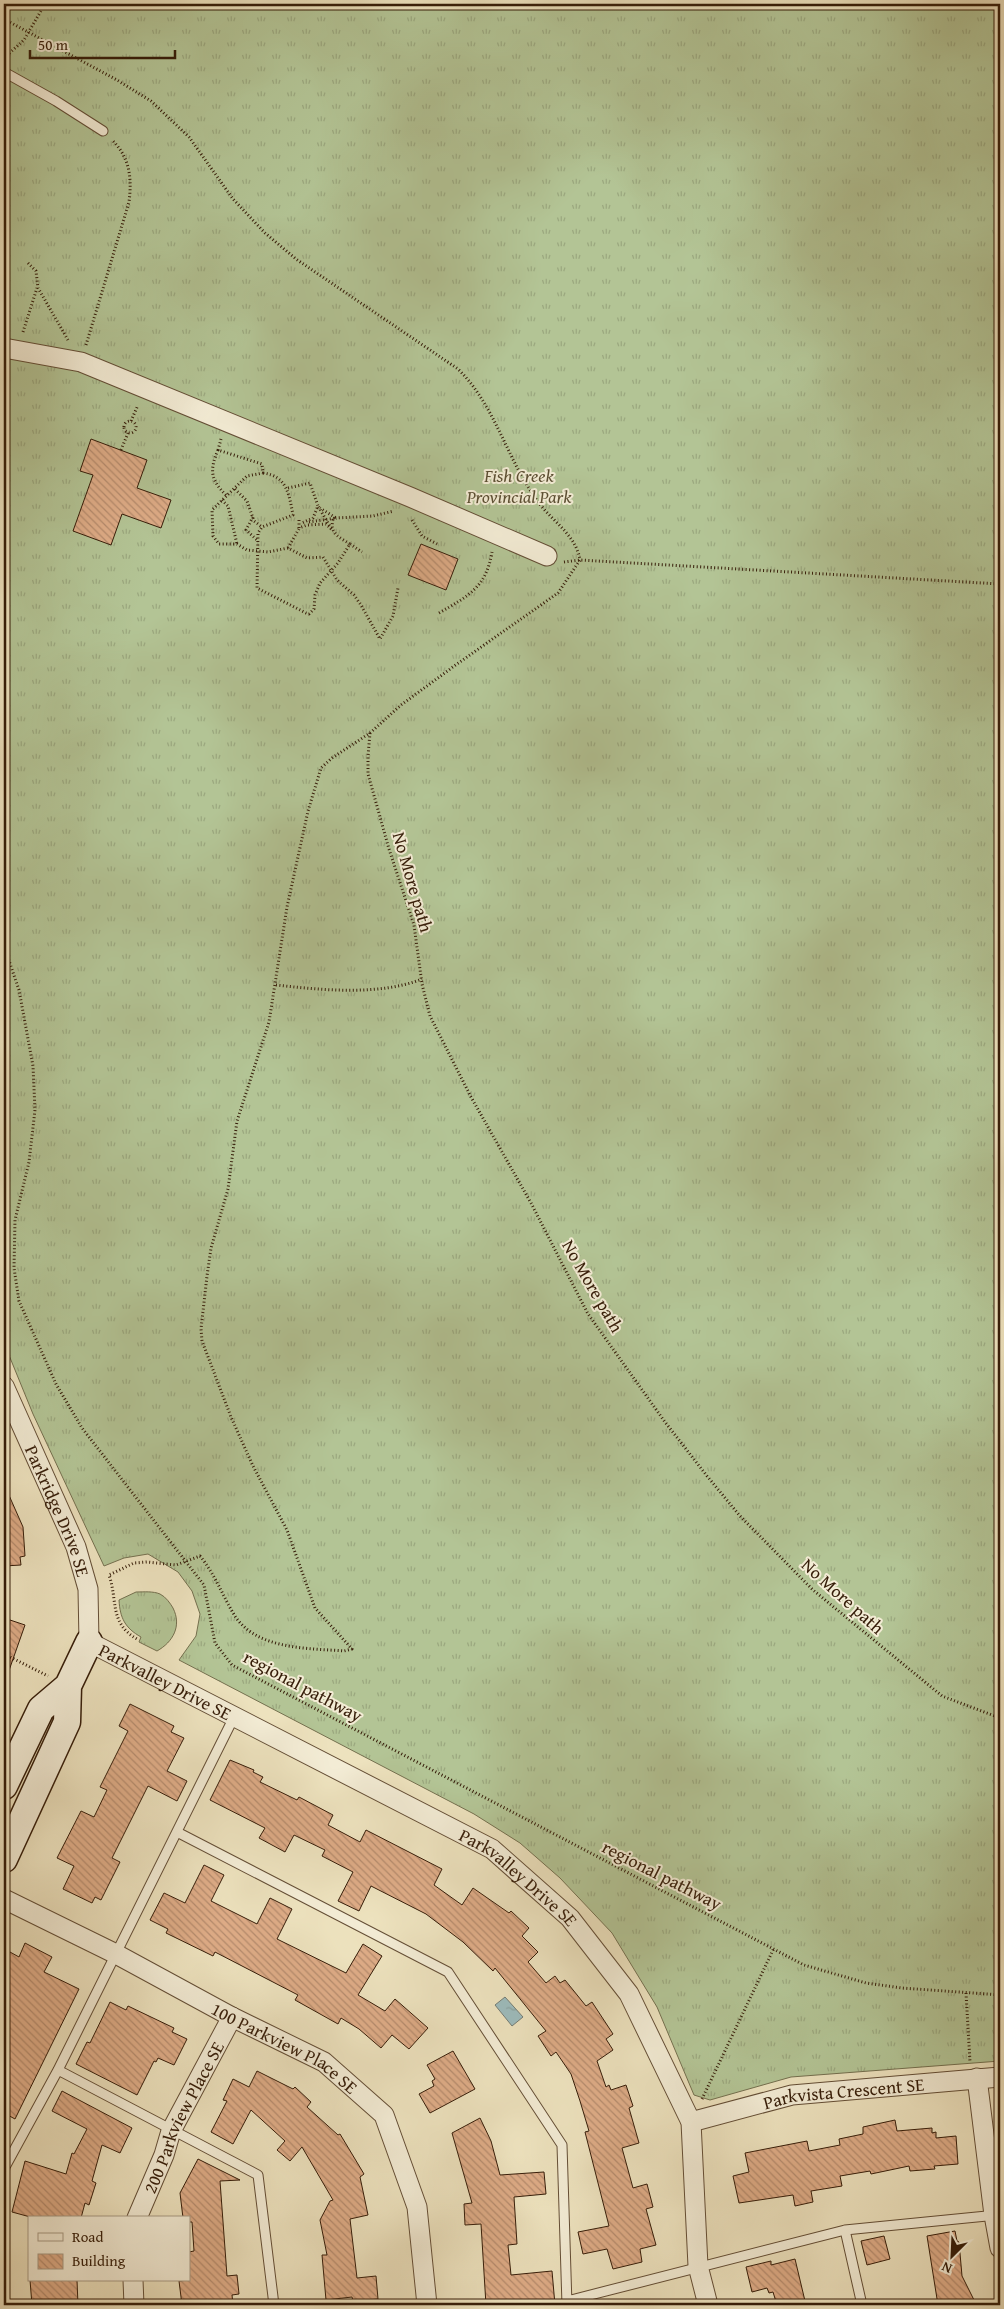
<svg xmlns="http://www.w3.org/2000/svg" width="1004" height="2309" font-family="'Gentium Book Plus',serif">
	<style>
		.grass { fill: url(#grass-tufts); stroke: #74704f }
		.water { fill: url(#water-ripples); stroke: #747c74 }
		.building { fill: url(#building-back-hatch); stroke: #361d09 }
		.lines { fill: none; stroke-linecap: round; stroke-linejoin: round }
		.lane-casing { stroke: #644e36; stroke-width: 11 }
		.street-casing { stroke: #644e36; stroke-width: 21 }
		.secondary-casing { stroke: #361d09; stroke-width: 29 }
		.path { stroke: #361d09; stroke-width: 3; stroke-dasharray: 1 2.5; stroke-linecap: butt }
		.lane { stroke: #f3ecd5; stroke-width: 9 }
		.street { stroke: #f3ecd5; stroke-width: 19 }
		.secondary { stroke: #f3ecd5; stroke-width: 26 }
		.labels { text-anchor: middle; dominant-baseline: central; stroke-width: 4; stroke-linejoin: round; paint-order: stroke }
		.park-label { font-size: 18px; font-style: italic; fill: #5c4f33; stroke: #f3ecd5 }
		.street-label { font-size: 18px; fill: #361d09; stroke: #f3ecd5 }
	</style>
	<defs>
		<pattern id="grass-tufts" width="24" height="20" patternUnits="userSpaceOnUse" patternTransform="scale(1.25)"><rect width="24" height="20" fill="#b3c495"/><path d="M3 7l-1-3M5 7V3M7 7l1-3M15 17l-1-3M17 17v-4M19 17l1-3" fill="none" stroke="#9ba87f"/></pattern>
		<pattern id="water-ripples" width="26" height="14" patternUnits="userSpaceOnUse" patternTransform="scale(1.25)"><rect width="26" height="14" fill="#9dbbbc"/><path d="M2 4q2-2 4 0t4 0M15 11q2-2 4 0t4 0" fill="none" stroke="#88a0a0"/></pattern>
		<pattern id="building-back-hatch" width="6" height="6" patternUnits="userSpaceOnUse" patternTransform="scale(1.25)"><rect width="6" height="6" fill="#deac87"/><path d="M-1 5l2 2M0 0l6 6M5-1l2 2" fill="none" stroke="#b58b6d"/></pattern>
	</defs>
	<rect width="100%" height="100%" fill="#ede2be"/>
	<filter id="stains"><feTurbulence type="fractalNoise" baseFrequency=".004" numOctaves="4"/><feColorMatrix values="0 0 0 0 .2 0 0 0 0 .09 0 0 0 0 .02 0 0 0 .5 -.17"/></filter>
	<radialGradient id="worn" r=".72"><stop offset=".6" stop-color="#630" stop-opacity="0"/><stop offset="1" stop-color="#630" stop-opacity=".3"/></radialGradient>
	<path class="grass" d="M4 4H1000V2061L791 2077 710 2100 694 2095 657 2007 612 1933 560 1878 520 1843 474 1814 179 1660 196 1636 200 1614 192 1591 178 1572 148 1554 124 1558 104 1566 33 1414 4 1343Z
		M136 1592C144 1592 153 1591 160 1594 166 1597 170 1603 173 1608 182 1626 173 1642 157 1651L139 1642 141 1637C125 1628 120 1618 119 1600Z"/>
	<path class="water" d="M505 1997 523 2017 512 2026 495 2005Z"/>
	<path class="building" d="M91 439 147 460 137 488 171 500 161 528 122 514 111 545 73 531 93 475 80 471Z
		M421 544 458 559 446 590 408 575Z
		M4 1484 23 1527 25 1556 20 1557 21 1565 4 1566Z
		M4 1618 25 1625 6 1679H4Z
		M130 1704 174 1726 171 1732 184 1738 167 1771 187 1781 177 1801 148 1786 112 1858 120 1862 101 1900 95 1897 92 1903 63 1889 74 1866 57 1858 81 1811 94 1817 107 1790 100 1787 128 1731 119 1726Z
		M230 1760 254 1770 253 1772 263 1777 260 1782 297 1800 299 1797 333 1815 328 1825 360 1842 366 1830 442 1869 434 1885 462 1905 473 1888 509 1913 511 1911 529 1928 522 1936 538 1952 528 1962 546 1983 555 1976 560 1983 565 1980 586 2006 592 2002 613 2034 606 2039 613 2050 597 2061 606 2087 609 2085 611 2090 626 2085 633 2106 629 2108 639 2143 622 2148 633 2188 647 2184 653 2207 646 2209 656 2245 640 2249 642 2262 613 2269 607 2249 583 2254 578 2232 609 2226 585 2132 589 2131 580 2101 571 2074 556 2052 551 2056 538 2036 546 2031 495 1968 493 1971 463 1942 426 1914 371 1886 359 1911 338 1901 353 1872 322 1856 325 1850 294 1835 285 1852 259 1838 265 1828 210 1800Z
		M204 1865 224 1875 211 1901 257 1924 270 1898 292 1909 277 1939 346 1973 363 1944 382 1956 358 1995 385 2011 395 1999 428 2028 409 2049 392 2035 381 2048 359 2029 341 2018 338 2024 295 2000 298 1995 215 1952 213 1956 166 1933 168 1929 150 1920 164 1893 185 1903Z
		M25 1943 52 1957 44 1972 79 1989 15 2119 4 2113V1964L10 1952 19 1957Z
		M110 2002 126 2010 128 2006 174 2028 172 2032 187 2039 174 2065 158 2058 156 2062 154 2061 137 2095 76 2064 87 2042 90 2043Z
		M453 2051 475 2089 430 2113 419 2094 434 2086 432 2081 435 2079 427 2065Z
		M257 2071 293 2089 295 2087 311 2102 307 2107 338 2135 340 2134 364 2174 360 2177 368 2215 350 2219 357 2278 376 2276 378 2299 353 2301 352 2297 326 2300 322 2255H327L320 2220 330 2201 333 2200 302 2147 290 2161 277 2150 285 2141 251 2110 233 2144 211 2132 227 2101 223 2100 233 2079 249 2087Z
		M62 2091 132 2128 120 2153 102 2145 92 2181 96 2183 89 2205 85 2203 81 2218H34L12 2212 25 2161 66 2174 72 2153 74 2154 87 2129 52 2111Z
		M480 2118 491 2141 500 2175 544 2172 546 2194 514 2197 517 2244 508 2245 511 2275 552 2271 555 2305H486L481 2224 465 2225 464 2204 472 2203 452 2133Z
		M895 2120 897 2131 932 2128V2133L936 2132V2138L956 2136 958 2164 934 2166 935 2169 910 2171 909 2166 871 2174 870 2171 840 2176 842 2186 811 2191 813 2202 795 2206 793 2195 739 2203 733 2176 749 2172 745 2153 807 2141 809 2151 840 2145 839 2139 863 2134V2127Z
		M198 2159 240 2180 220 2181 227 2276 237 2275 239 2294 232 2295 233 2305H182L179 2281 189 2280V2252L194 2251 192 2222H189V2218H183L180 2193Z
		M955 2231 957 2241 959 2242 962 2276 974 2300 963 2305H938L927 2236Z
		M884 2236 890 2259 867 2265 861 2241Z
		M795 2259 805 2301 777 2305 773 2292 769 2293 767 2288 752 2292 746 2267 771 2261V2265Z
		M30 2280H77L78 2305H32Z"/>
	<g class="lines">
		<g class="lane-casing">
			<path id="lane" d="M4 72 56 101 103 131
				M177 1832 448 1972 562 2145 567 2305
				M58 2070 258 2175 274 2305
				M4 2174 5 2167 58 2070 234 1717
				M845 2230 862 2305
				M567 2301 845 2230 997 2215"/>
		</g>
		<g class="street-casing">
			<g id="street">
				<path d="M4 348 81 362 410 497 547 556"/>
				<path id="s1" d="M4 1386 76 1547 88 1589 89 1642 492 1849 570 1918 629 1994 691 2122 698 2266 708 2305"/>
				<path id="s2" d="M4 1899 116 1954 232 2017 324 2062 384 2115 417 2207 427 2305"/>
				<path d="M977 2078 994 2215 1000 2248"/>
				<path id="s3" d="M691 2122 792 2095 1000 2077"/>
				<path id="s4" d="M137 2218 164 2155 171 2131 232 2017"/>
				<path d="M133 2280 134 2305"/>
			</g>
		</g>
		<g class="secondary-casing">
			<path id="secondary" d="M4 1786 41 1709 68 1686
				M4 1859 67 1722 68 1686 89 1642"/>
		</g>
		<path class="path" d="M4 19 117 80 151 101 189 137 233 199 265 233 296 259 458 369C496 406 507 461 539 503 553 522 576 535 580 560L558 593 457 664 401 705 370 733 332 758 321 768 308 811 287 907 269 1022 237 1121 228 1189 211 1248 207 1276 201 1329 202 1341 231 1417 253 1466 287 1530 315 1608 352 1649 344 1651C308 1648 257 1650 235 1616 223 1597 215 1574 200 1556L176 1565 147 1562 134 1563 109 1575C118 1601 109 1623 137 1639
			M4 58 24 40 45 4
			M28 263 36 271 38 288 68 340
			M23 332 37 288
			M86 345 129 202C132 179 130 158 113 141
			M131 421 138 405
			M124 427a6 6 0 1 1 12 0a6 6 0 1 1-12 0Z
			M121 450 128 433
			M218 450 221 439
			M263 473C287 476 289 494 293 515L262 527 258 533 257 588 306 613 309 614 314 609 315 595 320 583 338 563 350 544C341 538 329 534 333 520L336 518 373 516 394 511
			M288 488 310 483 318 506 313 518 302 523
			M235 489 247 501 254 521 262 527
			M226 495C211 480 209 471 218 450L262 464 263 473 247 476 212 510 213 536 219 544H237L247 550 268 552 288 548 307 558 323 557 337 580 354 595 361 605 380 639 393 616 398 588
			M222 500 228 506 237 544
			M253 517 246 530 257 540
			M299 520V528L307 525 326 524 332 530 318 506
			M412 520 422 536 437 544
			M309 522 336 518 320 508
			M350 544 362 552
			M288 548 300 527
			M564 562 580 560 1000 584
			M439 613C468 596 486 588 492 552
			M370 733 368 756V774L389 849 414 925 422 984 430 1016 471 1097 531 1203 588 1314 665 1422 707 1476 740 1516 813 1590 942 1696 1000 1718
			M4 946 19 990 33 1066 35 1110 29 1162 15 1220 14 1268 19 1301 56 1384 82 1428 204 1585 215 1643 232 1665 804 1965 866 1983 902 1988 1000 1995
			M276 985C321 990 380 996 422 979
			M4 1654 48 1676
			M966 1993 970 2062
			M702 2099 774 1948"/>
		<use href="#lane" class="lane"/>
		<use href="#street" class="street"/>
		<use href="#secondary" class="secondary"/>
	</g>
	<g class="labels">
		<g class="park-label">
			<text x="519" y="475">Fish Creek<tspan x="519" dy="21">Provincial Park</tspan></text>
		</g>
		<g class="street-label">
			<text transform="translate(413 882) rotate(74)">No More path</text>
			<text transform="translate(593 1286) rotate(60)">No More path</text>
			<text stroke="none"><textPath href="#s1" startOffset="136">Parkridge Drive SE</textPath></text>
			<text transform="translate(843 1596) rotate(42)">No More path</text>
			<text stroke="none"><textPath href="#s1" startOffset="359">Parkvalley Drive SE</textPath></text>
			<text transform="translate(303 1686) rotate(28)">regional pathway</text>
			<text transform="translate(662 1875) rotate(27)">regional pathway</text>
			<text stroke="none"><textPath href="#s1" startOffset="764">Parkvalley Drive SE</textPath></text>
			<text stroke="none"><textPath href="#s2" startOffset="318">100 Parkview Place SE</textPath></text>
			<text stroke="none"><textPath href="#s3" startOffset="156">Parkvista Crescent SE</textPath></text>
			<text stroke="none"><textPath href="#s4" startOffset="111">200 Parkview Place SE</textPath></text>
		</g>
	</g>
	<rect width="1004" height="2309" fill="none" stroke="#ede2be" stroke-width="20"/>
	<rect x="5" y="5" width="994" height="2299" fill="none" stroke="#361d09" stroke-width="2.5"/>
	<rect x="10" y="10" width="984" height="2289" fill="none" stroke="#361d09"/>
	<rect x="28" y="2216" width="162" height="65" fill="#f3ecd5" stroke="#a79983"/>
	<rect x="38" y="2233" width="25" height="8" fill="#f3ecd5" stroke="#a79983"/>
	<text x="72" y="2242" font-size="15" fill="#361d09">Road</text>
	<rect x="38" y="2254" width="25" height="15" fill="url(#building-back-hatch)" stroke="#a79983"/>
	<text x="72" y="2266" font-size="15" fill="#361d09">Building</text>
	<g transform="translate(952 2256) rotate(204)" stroke="#f3ecd5" stroke-width="4" paint-order="stroke">
	<path d="M0-4L9 19L0 12L-9 19Z" fill="#361d09"/>
	<text y="-8" font-size="14" font-weight="bold" text-anchor="middle" fill="#361d09">N</text>
	</g>
	<path d="M30 50v8h145v-8" fill="none" stroke="#361d09" stroke-width="2.5"/>
	<text x="38" y="50" font-size="15" fill="#361d09" stroke="#f3ecd5" stroke-width="4" paint-order="stroke">50 m</text>
	<rect width="100%" height="100%" filter="url(#stains)"/>
	<rect width="100%" height="100%" fill="url(#worn)"/>
</svg>
